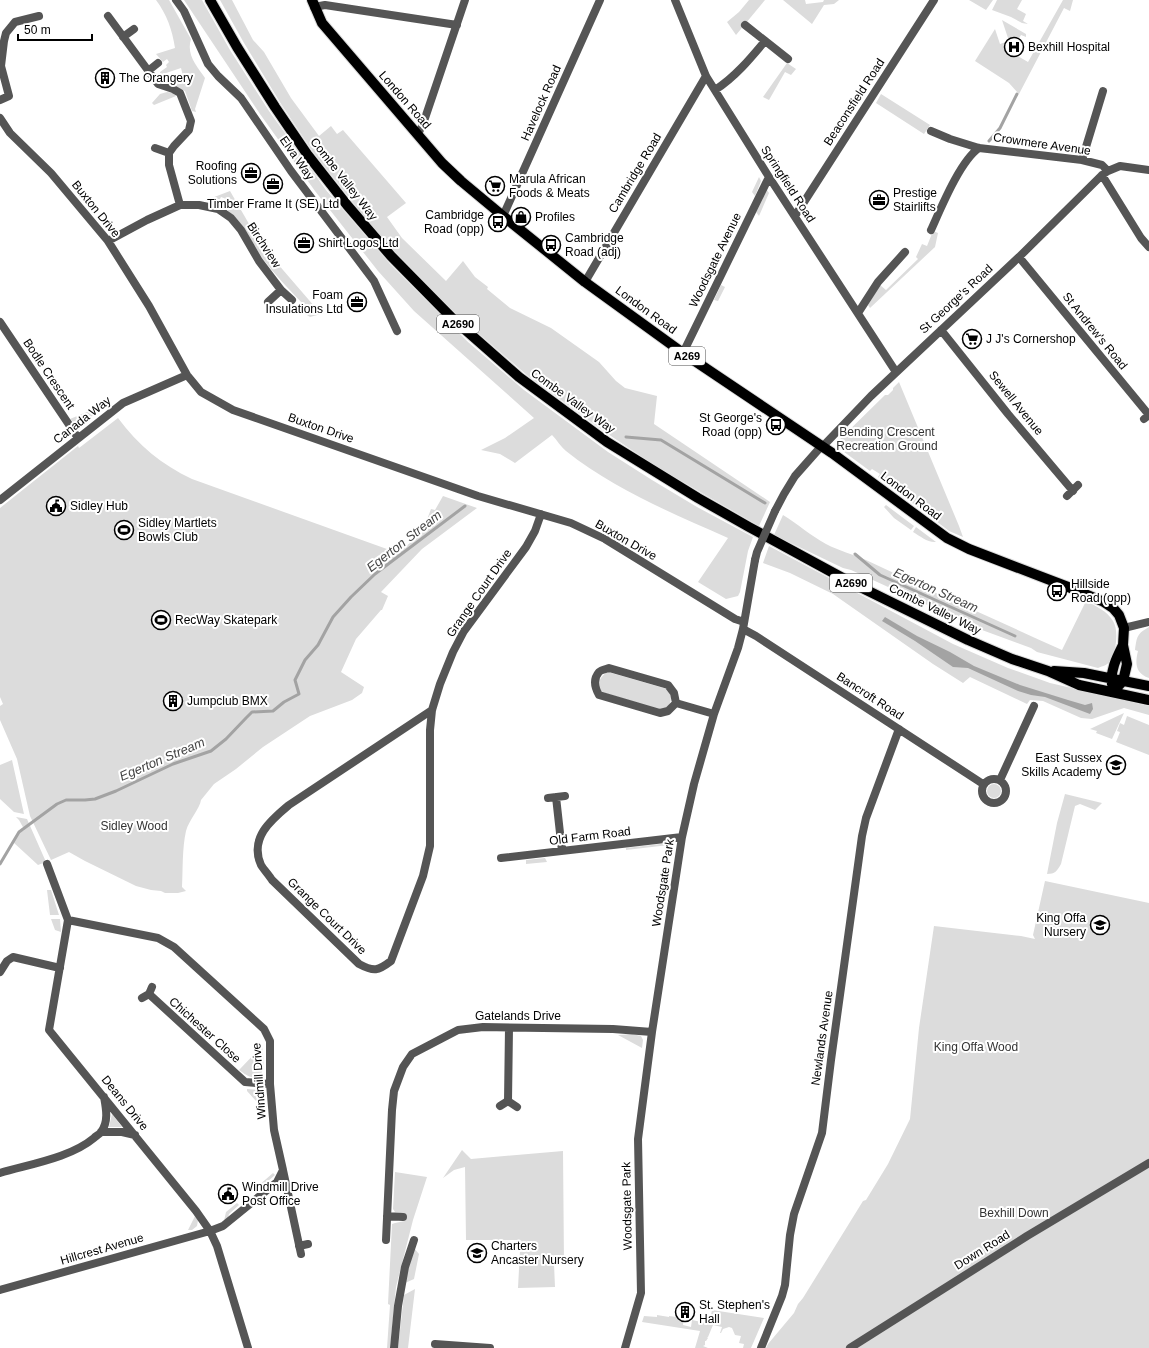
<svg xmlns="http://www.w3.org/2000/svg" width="1149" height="1348" font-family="Arial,sans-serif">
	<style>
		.green { fill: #dcdcdc }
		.water { fill: #a3a3a3 }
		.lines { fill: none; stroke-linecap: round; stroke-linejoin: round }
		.stream { stroke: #a3a3a3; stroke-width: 3 }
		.primary-casing { stroke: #dbdbdb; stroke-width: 12 }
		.street { stroke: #555; stroke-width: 8 }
		.primary { stroke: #000; stroke-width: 10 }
		.street-bridge { stroke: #555; stroke-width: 8 }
		.labels { text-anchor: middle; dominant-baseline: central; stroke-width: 4; stroke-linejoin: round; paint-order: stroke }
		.shield { fill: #fff; stroke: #4c4c4c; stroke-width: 1 }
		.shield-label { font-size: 11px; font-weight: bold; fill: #000 }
		.poi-label { font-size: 12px; fill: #000; stroke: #fff; text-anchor: start }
		.street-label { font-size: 12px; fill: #000; stroke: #fff }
		.park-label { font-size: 12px; fill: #333; stroke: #fff }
		.water-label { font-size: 13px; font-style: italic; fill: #444; stroke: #fff }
	</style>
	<rect width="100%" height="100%" fill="#fff"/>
	<path class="green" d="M156 0H169L191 39C186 55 197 66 205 78L195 109 196 112 192 111 185 91 170 85 184 80 181 68 160 75V72L167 67 166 65 169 62 167 59 163 62 156 54 175 48C172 29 167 15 156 0Z
		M184 0H202L230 50 269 111 326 190 390 264 468 342 524 390 608 452 652 480 697 507 753 537 748 551 740 592 738 596 726 599 698 582 728 538C672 513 615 490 566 451 561 447 557 440 552 435L515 463 500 454 481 450 505 438 534 418 414 311 378 271 315 191 260 114Z
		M220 0H232L253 40 264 52 291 98 319 136 331 126 337 134 343 130 406 203 387 217 402 238 446 281 463 261 475 277 488 287 487 289 510 308 551 328 599 362 616 381 625 388 657 396 654 424 770 502 759 526 657 467 602 430 528 376 457 315 396 253 370 224 313 152 281 104 244 43Z
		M749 0H765L736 35 727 22 739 12Z
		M783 0H805L806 4 823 2 824 0H839L834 4 824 5 812 24Z
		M969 0H993L986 10Z
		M997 0H1022L1017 9 1026 14 1023 21 1028 24 1022 23 1011 17 992 10Z
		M1063 0H1073L1070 11 1064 8 1019 94 1009 83 975 61 995 29 1000 44 1009 41 1002 20 1026 34V37L1021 35 1011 52 1028 62Z
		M787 63 796 69 791 75 785 72 769 100 763 97Z
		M167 92 173 93 176 96 154 105 152 103 160 94Z
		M881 94 930 125 924 134 876 103Z
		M759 177 761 181 755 196 752 192Z
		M767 190 769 193 759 216 756 212Z
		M230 191 256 236 277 263 321 314 310 317 299 310 303 304C289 289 275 275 263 259 251 242 245 224 228 211L229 200 221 197 218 203 209 199Z
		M933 231 938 233 935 247 870 308 868 305 880 285 886 290 918 259 916 257 922 244 927 246Z
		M721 285 725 287 718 301 714 300Z
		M899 382 959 526 963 537 949 531 878 477 880 474 872 469 870 471 836 446V443L885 395H888L893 390V388Z
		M111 402 80 425 74 423 70 419Z
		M118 418C138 445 162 465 192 479L398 553 422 533 431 509 435 510 443 496 477 508 422 549 381 592 388 596 382 610H381L356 639 341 672 364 687 362 693 352 700 310 716 263 747 236 769 214 784 201 800C200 808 189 820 186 831 182 849 183 869 182 887L186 891 178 893H165L161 891 151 890 136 886 85 861 69 852 51 860 30 816 17 759 0 720V706L3 704 0 697V508L78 446 79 448Z
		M886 505 914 526 911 530 894 518 884 507Z
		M783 515C798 524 811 536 826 544 839 551 853 554 866 560 931 591 996 620 1062 650L1086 601C1096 606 1107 611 1113 621 1119 630 1116 651 1111 660 1108 665 1103 666 1098 668L1037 652 1031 648 982 630 851 570 843 568 774 535Z
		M916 527 936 542C928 543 920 536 913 532Z
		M769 546 953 644 1008 668 1050 683 1149 706V715L1124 708 1092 719 1081 718 1043 701 1030 700 1027 704 970 677 963 683 933 664 833 594 790 573 763 563Z
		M1149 627V678C1135 673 1135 663 1138 651L1135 650C1137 636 1137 634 1149 627Z
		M608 672 667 689C672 695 672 700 668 708L661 710 602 692C596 684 600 676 608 672Z
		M1124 713 1112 739 1096 733 1097 731 1090 729Z
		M1127 716 1149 725V755L1116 742 1120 732 1117 731 1120 723 1124 725Z
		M12 760 24 814 14 812 0 799V765Z
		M987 791a7 7 0 1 1 14 0a7 7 0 1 1-14 0Z
		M1065 794 1102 803 1095 810 1080 804 1075 806 1061 864C1057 871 1055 874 1047 874L1057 823Z
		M16 817 27 819 46 862 38 865 13 842 20 831H23L24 829 19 820Z
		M669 843V845L626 850V848Z
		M545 858 547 862 526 864V860Z
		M1045 881 1149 903V1348H766L768 1344 794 1313 798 1304 803 1298 863 1201 866 1200 888 1164 910 1119 919 1028 934 926 1021 936 1035 939 1033 935Z
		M47 890H51L59 915H50Z
		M51 919H60L61 932 55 930Z
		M632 1034 641 1036 643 1040 642 1048 618 1035Z
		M262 1046C263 1055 268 1081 251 1077 247 1076 242 1072 239 1070Z
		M247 1089 258 1090 262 1091 263 1096V1113L257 1102 247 1091Z
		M112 1114 122 1127H109Z
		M462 1150 471 1159 563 1151 564 1264H554L555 1287 518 1288 520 1250 519 1240H466L465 1167 454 1170 443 1178Z
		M395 1172 427 1177 413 1220 396 1287 390 1348H387L390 1305 388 1304 392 1224 395 1223 405 1221 406 1214 395 1212 393 1209Z
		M273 1173 275 1175 260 1188 258 1186Z
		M237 1203 239 1205 229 1214 228 1218 224 1221 226 1212Z
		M195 1216 198 1220 197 1226 192 1230H188Z
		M414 1248 419 1254 414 1279 405 1283 408 1268Z
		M415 1289 408 1348H398L404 1295Z
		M712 1310 764 1318 751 1348H743L744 1344 739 1343 741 1336 735 1335 732 1328 729 1327 723 1329 721 1333H720L722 1327 713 1325 708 1337H707L708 1338 706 1341H705V1345L703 1346 708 1348H695L700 1331 642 1322 644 1316 657 1317V1315L669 1317V1316L684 1318 683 1325 691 1327 692 1320 706 1323 707 1320H710Z"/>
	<path class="water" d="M885 617 917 636 950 652 974 666 1020 685 1068 700 1085 705 1092 703 1093 709 1090 714 1045 697 1031 695 1018 691 968 668 953 667 915 641 882 621Z"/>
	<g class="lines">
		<path class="stream" d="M989 141 1000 128 1017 94
			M626 437 661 440 765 503
			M855 554 880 575 1015 636
			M0 864 19 832 57 804 66 800H85L95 799 116 791 173 764 211 751 226 739 246 718 252 712 273 711 284 702 299 694 295 680 305 660 318 645 333 617 351 597 375 574 465 506"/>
		<g class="primary-casing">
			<path id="primary" d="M210 0 237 47 275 107 307 154 347 205 391 256 452 318 519 377 607 442 698 498 749 527 850 582 968 640 1012 659 1048 671 1079 685 1149 700
				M312 0 322 23 442 163 461 181 503 216 585 282 683 353 832 453 947 538 969 549 1076 590 1104 602 1113 608 1119 615 1124 628 1123 645 1127 664 1123 681 1113 692
				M1054 671 1084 673 1149 686
				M1112 684C1110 670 1117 657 1123 645"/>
		</g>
		<path class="street" d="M176 0 184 11 208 64 218 76 241 98 291 171 374 281 397 331
			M675 0 706 76 769 177 896 372
			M314 7 325 5 457 25
			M108 16 158 84 173 89 180 93 191 121 189 130 174 146 169 153V165L180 205
			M745 25 788 59
			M123 37 134 29
			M148 71 158 63
			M715 90C735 77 750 59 765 41
			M0 100 9 96 1 66 4 41 6 33 15 22 39 16
			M0 118 10 133 51 173 108 241 149 306 187 375 201 392 233 410 478 496 571 523 605 539 735 619 744 622
			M931 131 950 139 979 148 1082 160 1102 165 1108 171 1120 166 1149 170
			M417 134 422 127 465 0
			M155 148 169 153
			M1082 160 1103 91
			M1102 175 1141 238 1149 247
			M503 216 600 0
			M795 216 934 0
			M931 230C941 208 960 161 979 148
			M108 241 147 220 180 205H199L218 209 231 218 241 230 259 261 281 290 292 300
			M1019 257 1149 415 1144 419
			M585 282 706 76
			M268 302 281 290
			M858 313 878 282 905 252
			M0 322 78 438
			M941 330 1008 414 1073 491
			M683 353 769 177
			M1067 496 1078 485
			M0 500 123 403 187 375
			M775 511 784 494 795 476 818 450 826 443 871 396 1019 257 1102 175 1108 171
			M1124 628 1149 622
			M743 629 756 636 983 784
			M676 703 674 693 668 685 609 668C606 669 601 670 599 672 593 679 595 688 599 695L660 713 668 711 676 703 714 714
			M432 710 289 805C271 820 249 838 261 865 264 870 269 875 272 880L359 964C374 972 378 971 391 961L423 876 430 846V730L432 710 440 684 453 652 464 631 526 547 535 531 541 514
			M982 791a12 12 0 1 1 24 0a12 12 0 1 1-24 0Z
			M1000 780 1034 706
			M556 797 562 851
			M548 798 565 796
			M501 858 682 837
			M47 864 68 920 49 1030 196 1211 210 1231 217 1246 248 1348
			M0 972 7 961 13 957 60 968
			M149 994 245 1082 270 1084
			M142 998 149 994 152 987
			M508 1101 517 1107
			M500 1106 508 1101 509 1028
			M101 1132H122L135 1135
			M283 1170 301 1254
			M0 1173C30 1164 70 1158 94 1138 96 1136 100 1134 101 1132 109 1122 106 1108 104 1097
			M387 1216 403 1217
			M386 1240 392 1110 394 1091 403 1067 412 1054 458 1030 483 1027 613 1029 652 1032
			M299 1246 308 1244
			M0 1290 210 1231 223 1226 277 1182 283 1170 274 1130 270 1084V1041L264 1029 174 947 158 938 68 920
			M435 1344 490 1348
			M394 1348 398 1306 405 1267 414 1240
			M625 1348 641 1293 638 1139 652 1032 682 837 694 784 714 714 738 648 743 629 755 560
			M761 1348 782 1296 785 1285 790 1235 794 1214 822 1133 831 1060 862 836 866 818 899 729
			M850 1348 1027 1236 1149 1163"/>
		<use href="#primary" class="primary"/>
		<path class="street-bridge" d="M755 560 757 552 775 511"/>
	</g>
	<defs>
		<g id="hospital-ring" transform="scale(1)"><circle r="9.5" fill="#fff" stroke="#000" stroke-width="1.5"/><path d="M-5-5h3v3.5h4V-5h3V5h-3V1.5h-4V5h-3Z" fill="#000"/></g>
		<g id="building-ring" transform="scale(1)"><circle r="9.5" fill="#fff" stroke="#000" stroke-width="1.5"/><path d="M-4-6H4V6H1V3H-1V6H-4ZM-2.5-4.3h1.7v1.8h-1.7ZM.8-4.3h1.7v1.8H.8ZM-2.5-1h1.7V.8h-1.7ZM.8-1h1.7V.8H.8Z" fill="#000"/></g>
		<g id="office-ring" transform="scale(1)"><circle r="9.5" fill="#fff" stroke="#000" stroke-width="1.5"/><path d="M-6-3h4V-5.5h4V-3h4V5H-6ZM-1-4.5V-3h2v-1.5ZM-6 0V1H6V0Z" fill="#000"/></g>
		<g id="supermarket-ring" transform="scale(1)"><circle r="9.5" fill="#fff" stroke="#000" stroke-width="1.5"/><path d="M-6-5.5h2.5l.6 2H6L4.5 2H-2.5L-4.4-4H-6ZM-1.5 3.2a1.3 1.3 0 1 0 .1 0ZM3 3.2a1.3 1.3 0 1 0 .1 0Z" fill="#000"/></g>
		<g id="shop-ring" transform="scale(1)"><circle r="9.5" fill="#fff" stroke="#000" stroke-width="1.5"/><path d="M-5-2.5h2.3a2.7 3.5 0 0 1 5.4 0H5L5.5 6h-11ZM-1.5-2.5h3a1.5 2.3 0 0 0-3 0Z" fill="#000"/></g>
		<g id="bus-ring" transform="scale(1)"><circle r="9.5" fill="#fff" stroke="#000" stroke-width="1.5"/><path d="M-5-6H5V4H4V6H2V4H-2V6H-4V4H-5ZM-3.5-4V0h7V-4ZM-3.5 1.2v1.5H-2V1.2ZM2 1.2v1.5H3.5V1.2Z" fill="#000"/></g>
		<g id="civic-ring" transform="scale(1)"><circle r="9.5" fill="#fff" stroke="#000" stroke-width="1.5"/><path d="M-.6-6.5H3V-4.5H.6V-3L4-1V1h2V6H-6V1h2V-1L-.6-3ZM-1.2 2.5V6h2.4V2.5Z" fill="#000"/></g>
		<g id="stadium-ring" transform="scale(1)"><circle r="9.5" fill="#fff" stroke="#000" stroke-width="1.5"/><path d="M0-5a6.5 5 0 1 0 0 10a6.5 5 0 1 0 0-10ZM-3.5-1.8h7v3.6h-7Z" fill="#000"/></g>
		<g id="school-ring" transform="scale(1)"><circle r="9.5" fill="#fff" stroke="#000" stroke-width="1.5"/><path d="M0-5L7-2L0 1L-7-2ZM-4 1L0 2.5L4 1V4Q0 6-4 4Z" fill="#000"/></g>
	</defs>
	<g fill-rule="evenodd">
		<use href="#hospital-ring" x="1014" y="47"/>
		<use href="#building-ring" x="105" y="78"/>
		<use href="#office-ring" x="251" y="173"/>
		<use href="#office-ring" x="273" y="184"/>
		<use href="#supermarket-ring" x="495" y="186"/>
		<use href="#office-ring" x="879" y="200"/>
		<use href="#shop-ring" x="521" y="217"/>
		<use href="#bus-ring" x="498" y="222"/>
		<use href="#office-ring" x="304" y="243"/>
		<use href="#bus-ring" x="551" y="245"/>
		<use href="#office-ring" x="357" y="302"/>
		<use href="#supermarket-ring" x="972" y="339"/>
		<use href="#bus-ring" x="776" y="425"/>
		<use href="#civic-ring" x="56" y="506"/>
		<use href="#stadium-ring" x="124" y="530"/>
		<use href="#bus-ring" x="1057" y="591"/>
		<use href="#stadium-ring" x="161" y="620"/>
		<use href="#building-ring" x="173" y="701"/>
		<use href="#school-ring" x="1116" y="765"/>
		<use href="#school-ring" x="1100" y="925"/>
		<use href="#civic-ring" x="228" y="1194"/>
		<use href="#school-ring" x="477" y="1253"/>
		<use href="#building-ring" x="685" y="1312"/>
	</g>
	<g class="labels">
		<g class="shield">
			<rect x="437" y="315" width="42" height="18" rx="3"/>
			<rect x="669" y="347" width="36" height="18" rx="3"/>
			<rect x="830" y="574" width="42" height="18" rx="3"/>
		</g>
		<g class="shield-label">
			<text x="458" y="324">A2690</text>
			<text x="687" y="356">A269</text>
			<text x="851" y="583">A2690</text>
		</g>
		<g class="poi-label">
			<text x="1028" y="47">Bexhill Hospital</text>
			<text x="119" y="78">The Orangery</text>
			<text x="237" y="166" text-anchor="end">Roofing<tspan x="237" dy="14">Solutions</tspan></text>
			<text x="509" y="179">Marula African<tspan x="509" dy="14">Foods &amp; Meats</tspan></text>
			<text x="893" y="193">Prestige<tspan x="893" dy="14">Stairlifts</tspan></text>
			<text x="273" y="204" text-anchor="middle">Timber Frame It (SE) Ltd</text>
			<text x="484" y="215" text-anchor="end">Cambridge<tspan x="484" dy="14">Road (opp)</tspan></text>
			<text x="535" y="217">Profiles</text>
			<text x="565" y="238">Cambridge<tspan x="565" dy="14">Road (adj)</tspan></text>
			<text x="318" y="243">Shirt Logos Ltd</text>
			<text x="343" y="295" text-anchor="end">Foam<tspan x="343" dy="14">Insulations Ltd</tspan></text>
			<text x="986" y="339">J J's Cornershop</text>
			<text x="762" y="418" text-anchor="end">St George's<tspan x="762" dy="14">Road (opp)</tspan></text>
			<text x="70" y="506">Sidley Hub</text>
			<text x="138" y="523">Sidley Martlets<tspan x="138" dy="14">Bowls Club</tspan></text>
			<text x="1071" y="584">Hillside<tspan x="1071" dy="14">Road (opp)</tspan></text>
			<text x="175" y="620">RecWay Skatepark</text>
			<text x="187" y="701">Jumpclub BMX</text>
			<text x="1102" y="758" text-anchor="end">East Sussex<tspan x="1102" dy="14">Skills Academy</tspan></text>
			<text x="1086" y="918" text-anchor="end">King Offa<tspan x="1086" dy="14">Nursery</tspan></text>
			<text x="242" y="1187">Windmill Drive<tspan x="242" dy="14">Post Office</tspan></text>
			<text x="491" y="1246">Charters<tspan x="491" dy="14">Ancaster Nursery</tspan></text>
			<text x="699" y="1305">St. Stephen's<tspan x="699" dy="14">Hall</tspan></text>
		</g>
		<g class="street-label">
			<text transform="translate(405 100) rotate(49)">London Road</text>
			<text transform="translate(854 102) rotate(-57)">Beaconsfield Road</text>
			<text transform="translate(541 103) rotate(-66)">Havelock Road</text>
			<text transform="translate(1042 144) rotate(8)">Crowmere Avenue</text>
			<text transform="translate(297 158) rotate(55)">Elva Way</text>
			<text transform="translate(635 173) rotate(-59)">Cambridge Road</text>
			<text transform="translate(344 179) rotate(52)">Combe Valley Way</text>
			<text transform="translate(788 184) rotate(57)">Springfield Road</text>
			<text transform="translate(96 209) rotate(51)">Buxton Drive</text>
			<text transform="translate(264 245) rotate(57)">Birchview</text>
			<text transform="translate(715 260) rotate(-64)">Woodsgate Avenue</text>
			<text transform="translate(956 299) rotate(-43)">St George's Road</text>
			<text transform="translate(646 310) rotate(36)">London Road</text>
			<text transform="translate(1095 331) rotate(51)">St Andrew's Road</text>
			<text transform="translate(49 374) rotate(56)">Bodle Crescent</text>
			<text transform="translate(573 401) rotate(36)">Combe Valley Way</text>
			<text transform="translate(1016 403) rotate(51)">Sewell Avenue</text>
			<text transform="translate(82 420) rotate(-38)">Canada Way</text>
			<text transform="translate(321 428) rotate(19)">Buxton Drive</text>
			<text transform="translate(911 496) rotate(37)">London Road</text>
			<text transform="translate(626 540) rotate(30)">Buxton Drive</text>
			<text transform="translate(479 593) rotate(-55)">Grange Court Drive</text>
			<text transform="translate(935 609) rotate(26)">Combe Valley Way</text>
			<text transform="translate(870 696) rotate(33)">Bancroft Road</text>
			<text transform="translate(590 836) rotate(-7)">Old Farm Road</text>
			<text transform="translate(663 883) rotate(-81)">Woodsgate Park</text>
			<text transform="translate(327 916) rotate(44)">Grange Court Drive</text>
			<text x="518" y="1016">Gatelands Drive</text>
			<text transform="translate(205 1030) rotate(42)">Chichester Close</text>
			<text transform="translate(822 1038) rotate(-82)">Newlands Avenue</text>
			<text transform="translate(259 1081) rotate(-94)">Windmill Drive</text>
			<text transform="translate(125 1103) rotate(51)">Deans Drive</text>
			<text transform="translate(627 1206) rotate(-91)">Woodsgate Park</text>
			<text transform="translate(102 1249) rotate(-16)">Hillcrest Avenue</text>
			<text transform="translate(982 1250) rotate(-32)">Down Road</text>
		</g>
		<g class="park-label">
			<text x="887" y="432">Bending Crescent<tspan x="887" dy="14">Recreation Ground</tspan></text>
			<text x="134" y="826">Sidley Wood</text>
			<text x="976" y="1047">King Offa Wood</text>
			<text x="1014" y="1213">Bexhill Down</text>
		</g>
		<g class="water-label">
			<text transform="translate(404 541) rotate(-38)">Egerton Stream</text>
			<text transform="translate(936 590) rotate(24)">Egerton Stream</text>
			<text transform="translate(162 759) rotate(-23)">Egerton Stream</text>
		</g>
	</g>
	<path d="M18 34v6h74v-6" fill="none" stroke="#000000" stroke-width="2"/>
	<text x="24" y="34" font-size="12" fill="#000000" stroke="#ffffff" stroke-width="3" paint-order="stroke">50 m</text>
</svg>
